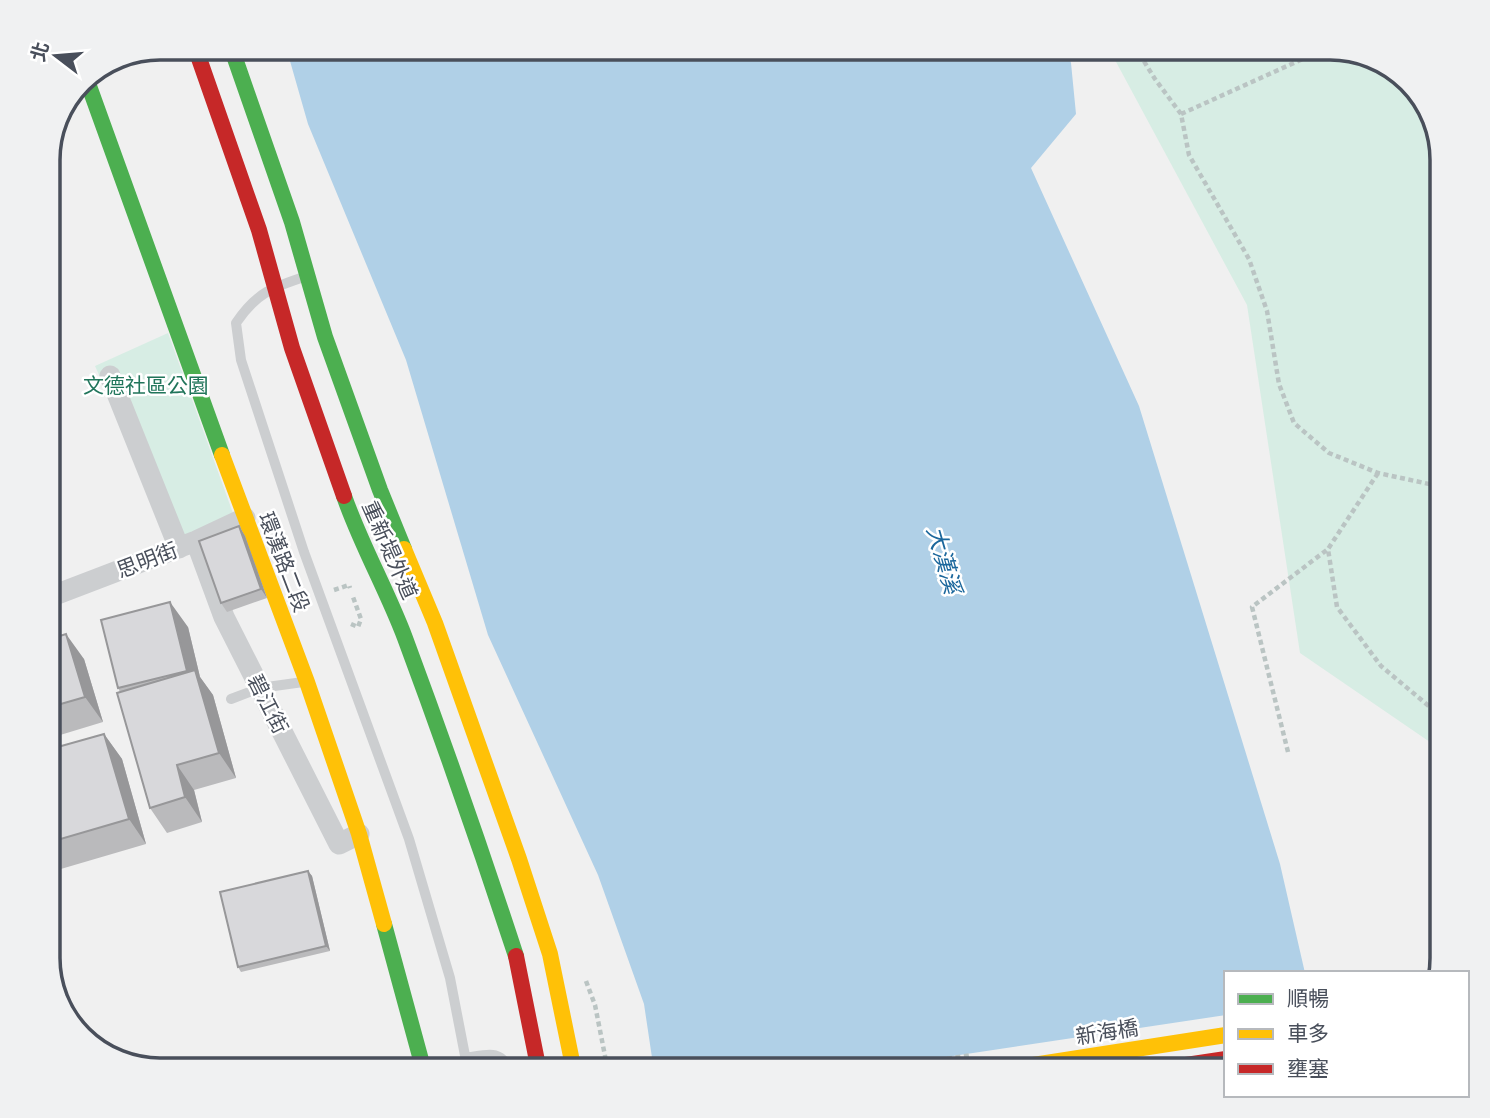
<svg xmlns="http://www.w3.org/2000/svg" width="1490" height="1118" font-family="Arial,'Noto Sans TC',sans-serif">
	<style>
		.green { fill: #d7ede4 }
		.water { fill: #b0d0e7 }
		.pier { fill: #f0f0f0 }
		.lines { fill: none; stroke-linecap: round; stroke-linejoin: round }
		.path { stroke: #bac4c3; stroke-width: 4.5; stroke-dasharray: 5 3.5; stroke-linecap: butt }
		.lane { stroke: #ccced0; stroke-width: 10 }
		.street { stroke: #ccced0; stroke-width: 21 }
		.fast { stroke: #4caf50; stroke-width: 16 }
		.slow { stroke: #ffc107; stroke-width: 16 }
		.jam { stroke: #c62828; stroke-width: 16 }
		.wall { fill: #bababc }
		.shaded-wall { fill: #979799 }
		.building { fill: #d8d8db; stroke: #979799; stroke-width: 2 }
		.labels { text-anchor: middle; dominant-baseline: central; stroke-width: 5; stroke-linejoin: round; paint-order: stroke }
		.park-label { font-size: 21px; fill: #21755b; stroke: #fff }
		.street-label { font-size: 21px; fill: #494f5b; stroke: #fff }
		.water-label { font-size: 23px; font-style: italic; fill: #1b679c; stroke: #fff }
		.rim { fill: none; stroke: #494f5b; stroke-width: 3.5 }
	</style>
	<rect width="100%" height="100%" fill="#f0f0f0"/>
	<path class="green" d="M1108 47H1331L1399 71 1431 110 1443 159V751L1300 653 1247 305Z
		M168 333 234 516 180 538 129 443 95 366Z"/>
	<path class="water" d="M286 47H1066L1071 63 1076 114 1031 168 1139 406 1280 864 1305 973H1226V1071H654L644 1004 598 875 488 635 406 360 308 124Z"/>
	<path class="pier" d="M1226 1015V1071H853Z"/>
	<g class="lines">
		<path class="path" d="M1135 47 1155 79 1181 114 1189 155 1249 259 1267 311 1279 384 1294 423 1329 453 1378 473 1443 487
			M1181 114 1307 57 1322 47
			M1378 473 1328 549 1337 607 1381 666 1443 718
			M334 590 349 585 350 588
			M351 624 358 627 361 619 353 597
			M1288 752 1252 607 1328 549
			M586 981 595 1005 608 1071
			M863 1071 972 1055"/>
		<path class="lane" d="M307 276C273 287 257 292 236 323L241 360 304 552 409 839 450 978 468 1071
			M231 699 260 688 303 682
			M466 1058C486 1055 501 1048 510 1071"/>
		<path class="street" d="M110 376 179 548
			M196 541 224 617 339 844 359 834
			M47 598 196 541 245 518"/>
		<path class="fast" d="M231 47 292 222 325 337 380 490 404 549
			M85 75 222 455
			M344 496C361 545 387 590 405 638 444 743 481 849 516 956
			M384 924 424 1071"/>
		<path class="slow" d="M222 455 307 682 359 834 384 924
			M404 549 435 623 519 859 550 954 574 1071
			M994 1071 1226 1035"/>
		<path class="jam" d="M195 47 259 230 292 348 344 496
			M516 956 539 1071
			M1146 1071 1226 1059"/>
	</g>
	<path class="wall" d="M239 526 245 536 267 598 227 612 221 603Z
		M188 627 200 677 213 695 236 778 194 790 202 822 167 833 150 808 120 692 118 688Z
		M47 640 84 659 103 722 47 739Z
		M104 734 122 759 146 844 54 871 47 863V750Z
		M308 871 312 876 330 951 241 972 238 967Z"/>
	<path class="shaded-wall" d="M239 526 245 536 267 598 261 589Z
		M170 602 188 627 200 677 213 695 236 778 219 753 201 691 187 671Z
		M66 634 84 659 103 722 85 697Z
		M104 734 122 759 146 844 129 819Z
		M177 765 194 790 202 822 185 797Z
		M308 871 312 876 330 951 326 946Z
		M266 1059 274 1071H268Z"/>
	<path class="building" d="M239 526 261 589 221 603 199 541Z
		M170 602 187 671 118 688 101 620Z
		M66 634 85 697 47 708V640Z
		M195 670 219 753 177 765 185 797 150 808 117 693Z
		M104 734 129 819 47 843V750Z
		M308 871 326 946 238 967 220 892Z
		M266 1059 268 1071H208Z"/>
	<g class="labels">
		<g class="park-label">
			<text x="146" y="385">文德社區公園</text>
		</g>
		<g class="street-label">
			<text transform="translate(390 550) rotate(66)">重新堤外道</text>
			<text transform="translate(147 560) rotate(-21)">思明街</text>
			<text transform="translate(284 562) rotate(69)">環漢路二段</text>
			<text transform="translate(268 704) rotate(63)">碧江街</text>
			<text transform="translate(1107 1032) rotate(-9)">新海橋</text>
		</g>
		<g class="water-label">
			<text transform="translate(944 560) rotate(74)">大漢溪</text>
		</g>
	</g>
	<path d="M0 0H1490V1118H0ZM160 60H1330A100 100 0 0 1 1430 160V958A100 100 0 0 1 1330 1058H160A100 100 0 0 1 60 958V160A100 100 0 0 1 160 60Z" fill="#f0f1f2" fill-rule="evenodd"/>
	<path class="rim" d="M160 60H1330A100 100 0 0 1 1430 160V958A100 100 0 0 1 1330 1058H160A100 100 0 0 1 60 958V160A100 100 0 0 1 160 60Z"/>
	<rect x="1224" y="971" width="245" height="126" fill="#ffffff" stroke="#b6b9bd" stroke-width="2"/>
	<rect x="1238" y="994" width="35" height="10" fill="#4caf50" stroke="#b6b9bd" stroke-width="2"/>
	<text x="1287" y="1006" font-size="21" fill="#494f5b">順暢</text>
	<rect x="1238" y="1029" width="35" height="10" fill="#ffc107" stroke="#b6b9bd" stroke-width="2"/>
	<text x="1287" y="1041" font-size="21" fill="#494f5b">車多</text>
	<rect x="1238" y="1064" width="35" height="10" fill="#c62828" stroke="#b6b9bd" stroke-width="2"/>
	<text x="1287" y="1076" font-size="21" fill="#494f5b">壅塞</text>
	<g transform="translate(56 56) rotate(286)" stroke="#ffffff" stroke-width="5" paint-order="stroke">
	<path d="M0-5L12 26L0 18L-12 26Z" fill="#494f5b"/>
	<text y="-10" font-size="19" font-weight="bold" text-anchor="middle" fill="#494f5b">北</text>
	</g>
</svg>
